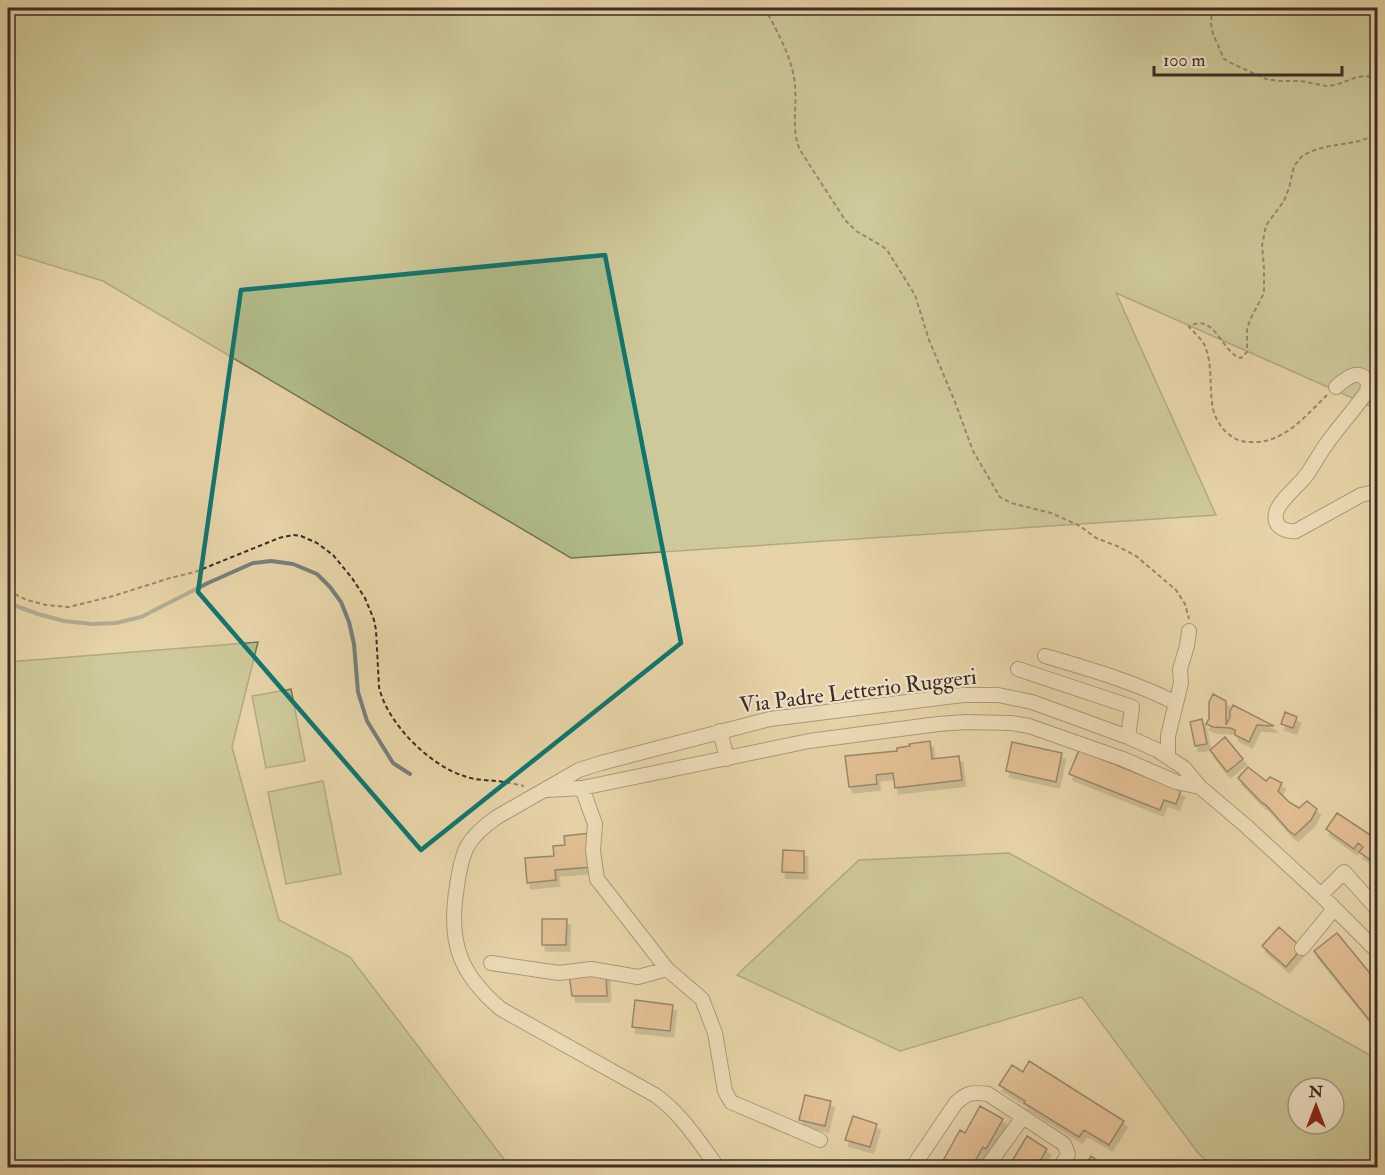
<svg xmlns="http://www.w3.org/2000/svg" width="1385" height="1175" font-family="'IM FELL Double Pica',serif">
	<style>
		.green { fill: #b1bd8a; stroke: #767558; stroke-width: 1.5; fill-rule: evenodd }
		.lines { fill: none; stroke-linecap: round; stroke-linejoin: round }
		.stream { stroke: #767f7c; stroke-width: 4 }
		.building { fill: #dfa67c; stroke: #3c2d27; stroke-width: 1.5; filter: url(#shadow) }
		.minor-casing { stroke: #665647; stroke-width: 16 }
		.path { stroke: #3c2d27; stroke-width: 2; stroke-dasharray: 4.5 3; stroke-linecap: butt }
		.minor { stroke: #efe2c6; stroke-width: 14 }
		.marked { fill: none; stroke: #0f766e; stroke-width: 4.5; stroke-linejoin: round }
		.labels { text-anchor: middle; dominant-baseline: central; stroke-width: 4.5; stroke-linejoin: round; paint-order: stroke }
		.street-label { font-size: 22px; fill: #3c2d27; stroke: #efe2c6 }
	</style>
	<defs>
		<filter id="shadow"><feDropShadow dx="3.5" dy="6" stdDeviation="0" flood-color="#0004"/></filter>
	</defs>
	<rect width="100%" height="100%" fill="#e6d3a7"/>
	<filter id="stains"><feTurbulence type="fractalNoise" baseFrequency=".00333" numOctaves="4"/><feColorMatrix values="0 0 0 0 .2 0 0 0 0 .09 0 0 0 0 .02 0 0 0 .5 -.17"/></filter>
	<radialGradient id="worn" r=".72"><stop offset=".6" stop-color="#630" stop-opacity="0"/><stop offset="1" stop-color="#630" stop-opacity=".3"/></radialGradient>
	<path class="green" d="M8 8H1377V409L1116 293 1216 515 571 558 103 281 8 252Z
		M258 642 232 747 279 920 350 957 510 1167H8V662Z
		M291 689 305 761 266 768 252 696Z
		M323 781 341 874 286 884 268 792Z
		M1009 853 1377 1059V1167H1213L1198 1153 1082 997 900 1051 737 975 859 860ZM1298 1088H1334V1124H1298Z"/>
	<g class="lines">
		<path class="stream" d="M8 603 38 614 64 621 92 624 116 623 141 617 208 583 253 563 271 561 293 564 317 574 330 587 341 602 349 622 354 644 358 692 367 721 393 763 410 774"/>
	</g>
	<path class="building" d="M1213 694 1226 701V725L1230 717V711L1233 705 1274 726 1257 725 1249 742 1235 735V730L1230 728 1213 727 1206 724 1209 719V702Z
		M1285 712 1297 717 1293 728 1281 724Z
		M1202 719 1207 744 1195 746 1190 722Z
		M1225 737 1243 759 1227 772 1210 750Z
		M930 741 932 759 959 756 962 780 895 788 893 773 876 775 877 784 849 787 845 756 897 751V748L910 746 909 744Z
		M1012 742 1062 753 1056 782 1006 771Z
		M1079 750 1181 791 1176 804 1164 800 1160 810 1069 774Z
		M1248 767 1266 781 1270 777 1282 783 1278 791 1289 802 1299 808 1307 801 1317 809 1311 820 1295 835 1289 831 1266 805 1261 802 1238 778Z
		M1337 813 1378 840V854L1372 861 1359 852 1363 847 1358 843 1354 849 1326 829Z
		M591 833 594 867 555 870 556 880 527 883 525 858 554 856 553 846 565 845 564 836Z
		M783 850 804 851V873L782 872Z
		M542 919H567L566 945H542Z
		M1279 927 1302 948 1286 967 1262 946Z
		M1337 933 1378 983V1023L1374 1026 1314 951Z
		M606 973 607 996H572L569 974Z
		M635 1000 673 1005 670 1031 632 1027Z
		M1029 1061 1124 1121 1109 1145 1084 1130 1079 1137 1024 1103 1025 1101 999 1085 1012 1065 1023 1072Z
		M805 1095 831 1101 825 1126 799 1120Z
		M980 1106 1003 1119 986 1149 983 1147 971 1168H939L960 1130 965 1133Z
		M853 1116 877 1124 870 1147 845 1140Z
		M1027 1136 1047 1149 1036 1168H1008Z
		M1091 1156 1109 1168H1084Z"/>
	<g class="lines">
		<g class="minor-casing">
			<path id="minor" d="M1336 387C1346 378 1361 366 1368 384L1367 392 1363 397C1350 415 1335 431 1323 449 1318 457 1313 465 1308 473 1300 485 1279 500 1276 513 1273 527 1285 532 1296 531L1361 495 1378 491
				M1045 656C1089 669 1135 682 1176 703
				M1018 669 1132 707 1128 737
				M720 731 727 759
				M1168 757V736L1181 683 1180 669 1187 646 1189 631
				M582 788 595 824 593 851 597 879 667 969 702 999 715 1033 725 1091 731 1102 820 1140
				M547 790 582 788 809 741 938 724 966 722 1011 723 1029 726 1123 759 1176 782 1200 787
				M1321 895 1344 872 1378 910
				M1302 948 1334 909
				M491 963 559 973 591 969 638 977 667 969
				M718 1168C699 1142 681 1113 655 1095L501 1009C458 973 448 940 457 886 462 850 467 838 497 817L579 770 601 763 770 719 963 695H998L1032 702 1128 737 1157 750 1184 768 1200 787 1246 826 1321 895 1378 952
				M912 1168 956 1103C968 1092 972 1092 988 1094L1064 1144 1068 1154 1060 1168
				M986 1168 1023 1117"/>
		</g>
		<path class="path" d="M765 8C777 32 793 58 795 86 797 107 791 130 800 150L845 220 856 231 882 246 887 250 915 295 929 340 955 402 973 451 997 492 1000 497 1011 503 1051 513 1080 526 1096 538 1117 546 1136 556 1176 590 1185 604 1189 619
			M1212 8 1211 24 1213 34 1224 59 1233 64 1266 79 1278 81H1301L1326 86 1336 85 1357 77 1366 76 1371 77 1378 89
			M1327 395C1306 415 1284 444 1251 442 1245 442 1239 441 1234 438 1224 432 1218 423 1214 413 1208 391 1214 365 1204 344 1200 338 1194 332 1189 327 1214 310 1223 355 1241 358L1247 352V329L1250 320 1264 293V268L1262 246 1265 230 1267 224 1284 201 1289 188 1294 166 1302 156 1312 151 1325 147 1360 141 1378 134
			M8 591 27 600 46 605 69 607 113 596 170 578 195 572 279 538 293 535 301 536 317 543 333 555 352 578 365 598 374 620 376 630 379 687C387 723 429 765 464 776 474 780 486 780 496 781 506 782 515 784 524 786"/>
		<use href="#minor" class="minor"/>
	</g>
	<path d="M0 0H1385V1175H0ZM605 255 681 643 421 850 198 592 241 290Z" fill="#e6d3a7" fill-opacity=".55" fill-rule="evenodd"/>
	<path class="marked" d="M605 255 681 643 421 850 198 592 241 290Z"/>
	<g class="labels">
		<g class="street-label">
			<text transform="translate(858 691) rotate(-7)">Via Padre Letterio Ruggeri</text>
		</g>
	</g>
	<rect width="1385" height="1175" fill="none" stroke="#e6d3a7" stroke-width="30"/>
	<rect x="9" y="9" width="1367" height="1157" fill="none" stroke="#3c2d27" stroke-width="3"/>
	<rect x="15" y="15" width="1355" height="1145" fill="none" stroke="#3c2d27" stroke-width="1.5"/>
	<g transform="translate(1316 1106)"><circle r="28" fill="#efe2c6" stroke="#a79a86" stroke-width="1.5"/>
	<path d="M0-4.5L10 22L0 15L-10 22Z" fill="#8f2418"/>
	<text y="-9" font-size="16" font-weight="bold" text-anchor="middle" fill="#3c2d27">N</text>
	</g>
	<path d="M1154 66v9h188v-9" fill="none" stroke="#3c2d27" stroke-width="3"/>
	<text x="1163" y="66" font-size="18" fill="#3c2d27" stroke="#efe2c6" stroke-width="4.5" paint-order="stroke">100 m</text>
	<rect width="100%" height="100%" filter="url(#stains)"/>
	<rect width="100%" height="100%" fill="url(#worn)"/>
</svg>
